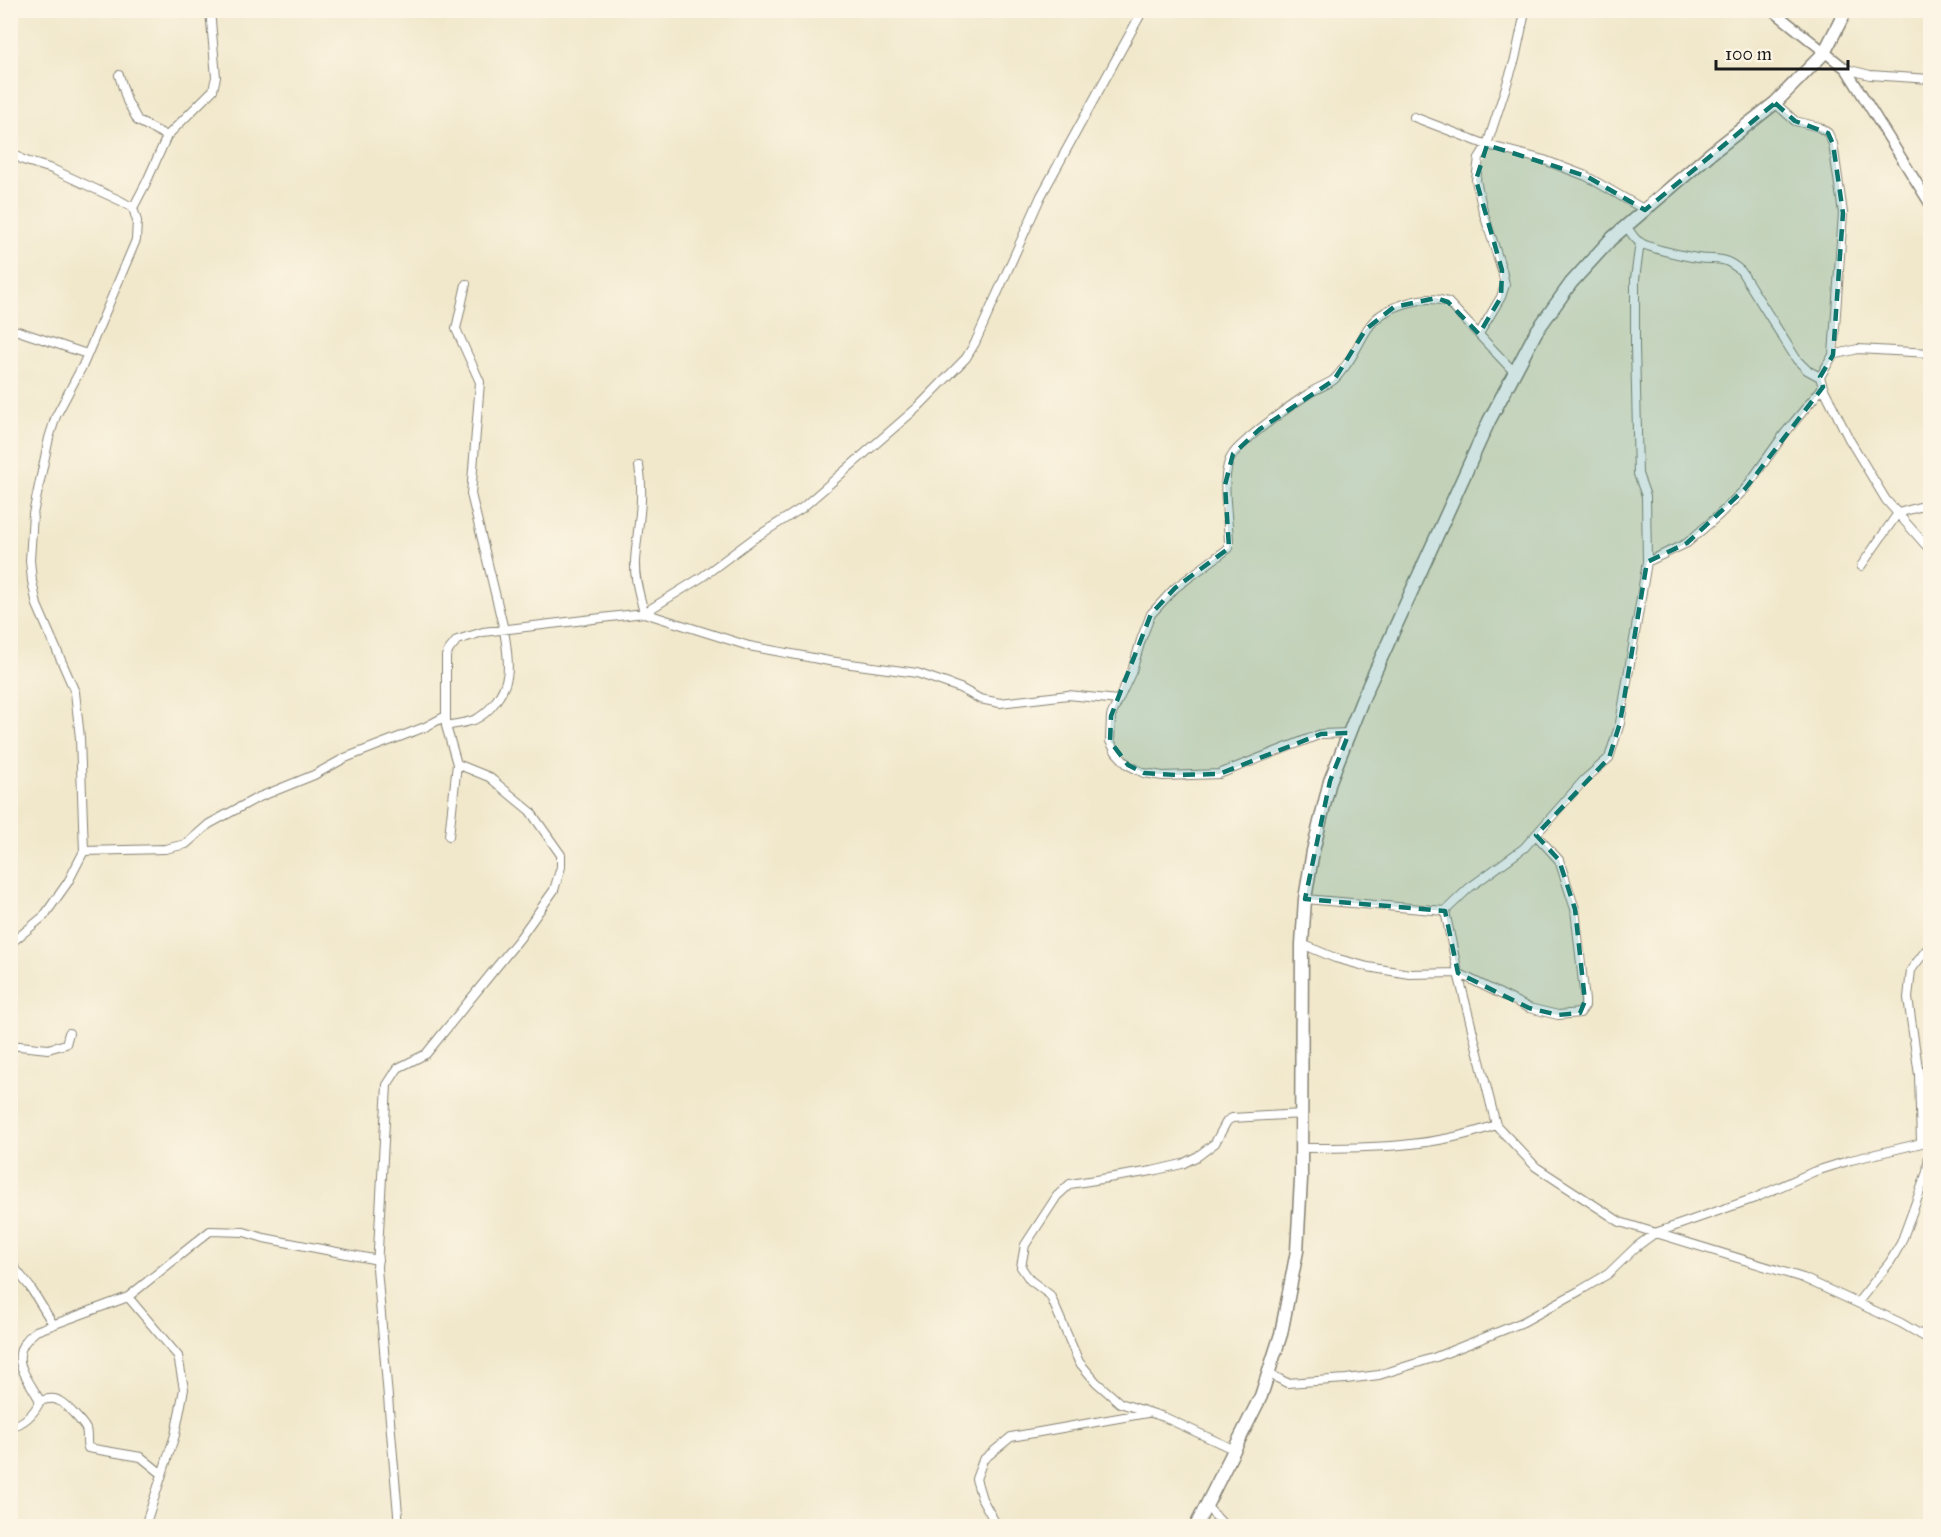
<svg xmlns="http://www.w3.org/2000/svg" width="1941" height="1537" font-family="'IM FELL Great Primer',serif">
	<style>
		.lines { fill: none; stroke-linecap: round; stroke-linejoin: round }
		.minor-casing { stroke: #868274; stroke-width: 10 }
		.tertiary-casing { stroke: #868274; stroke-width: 12 }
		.primary-casing { stroke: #868274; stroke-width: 15 }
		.minor { stroke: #fff; stroke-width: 8 }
		.tertiary { stroke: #fff; stroke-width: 9 }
		.primary { stroke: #fff; stroke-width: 12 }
		.marked { fill: #0f766e; fill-opacity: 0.2; stroke: #0f766e; stroke-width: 4.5; stroke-dasharray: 12 8; stroke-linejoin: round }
	</style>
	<rect width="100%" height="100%" fill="#fcf5e5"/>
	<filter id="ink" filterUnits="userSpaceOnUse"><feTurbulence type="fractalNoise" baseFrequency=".0167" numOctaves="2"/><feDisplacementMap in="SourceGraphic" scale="12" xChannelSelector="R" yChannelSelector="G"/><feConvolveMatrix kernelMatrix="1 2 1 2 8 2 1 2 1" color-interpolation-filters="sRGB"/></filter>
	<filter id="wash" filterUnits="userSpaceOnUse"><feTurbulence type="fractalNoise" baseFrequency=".008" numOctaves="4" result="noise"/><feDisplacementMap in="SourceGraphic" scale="24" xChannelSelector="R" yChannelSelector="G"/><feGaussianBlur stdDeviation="1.35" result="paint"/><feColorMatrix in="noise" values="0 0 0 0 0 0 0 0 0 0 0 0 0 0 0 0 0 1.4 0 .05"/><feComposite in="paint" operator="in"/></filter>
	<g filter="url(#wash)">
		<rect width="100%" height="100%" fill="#f1e8cc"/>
	</g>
	<g filter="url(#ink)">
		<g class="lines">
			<g class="minor-casing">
				<path id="minor" d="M1846 69 1870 75 1930 79
					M119 75 127 101 138 121 167 136
					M1775 103 1795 121 1819 127 1828 133 1833 144 1843 213 1833 355 1820 377 1823 387 1849 439 1886 500 1930 550
					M1414 117 1487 145 1544 160 1586 176 1645 210
					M10 151 23 160 52 169 121 201 133 208 137 221 136 240 83 365 56 416 49 438 33 514 30 560 32 581 37 605 75 692 80 738 84 851
					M133 208 147 181 167 136 213 90 216 77 210 10
					M1626 226C1630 231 1633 237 1638 241 1646 248 1685 256 1697 258 1719 261 1722 255 1741 271L1797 360 1807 370 1820 377
					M10 330 18 331 87 354
					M1479 334 1501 297 1505 285 1502 270 1483 211 1476 180 1479 158 1487 145 1515 59 1524 17 1522 10
					M1833 355 1858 349 1930 353
					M639 466C645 498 637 529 635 561 634 579 640 596 644 613
					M1647 562 1687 543 1719 515 1745 489 1785 433 1823 387
					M1861 566 1898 513 1930 504
					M644 613 702 577 753 539 802 508 918 407 966 358 975 343 1041 196 1143 10
					M446 726C455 724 465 723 474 720 490 713 504 693 507 677 510 663 506 644 504 630L471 494 480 382 456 329 466 284
					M1349 733 1321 734 1219 774 1163 776 1144 773 1128 765 1116 752 1110 741 1111 716 1132 671 1141 640 1151 614 1175 588 1229 548C1230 523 1218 474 1233 454 1237 448 1244 443 1249 438 1267 422 1287 408 1308 394 1315 389 1324 386 1332 381 1337 378 1340 372 1344 368 1367 338 1362 317 1404 304 1420 299 1432 297 1448 302L1515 373
					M449 836 457 764 446 726V656L449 650 457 640 483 632 644 613 749 646 829 661 917 673 960 688 980 699 1000 703 1068 695 1118 700
					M1305 899 1445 911 1458 973 1496 1125 1536 1167 1620 1222 1803 1278 1901 1323 1930 1340
					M1445 911 1469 888 1524 848 1584 780 1609 758 1620 723 1647 562 1646 496 1638 474 1635 346V279L1640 242
					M10 944 44 916 68 882 84 851 165 849 186 844 209 824 257 798 314 775 345 758 425 727 446 716
					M1302 944 1335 958 1368 967 1409 974 1458 973 1529 1008 1558 1015 1580 1013 1585 1006V1001L1575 909 1559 860 1536 835
					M10 1045 48 1049 66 1044 69 1033
					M1921 1143 1919 1075 1908 998 1911 970 1930 945
					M1302 1148C1368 1148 1433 1148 1496 1125
					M10 1262 30 1287 53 1324
					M128 1297 178 1356 184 1389 175 1435 145 1526
					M1858 1302 1890 1262 1901 1243 1927 1172 1930 1145
					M1268 1373 1287 1383 1346 1379 1379 1375 1436 1357 1523 1322 1581 1290 1608 1274 1636 1247 1655 1233 1755 1198 1813 1172 1851 1160 1930 1141
					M40 1401C46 1399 54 1397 59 1401 66 1404 83 1423 86 1429 88 1435 86 1442 88 1448L141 1457 162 1474
					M10 1427C25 1423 34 1414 40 1401 25 1373 5 1355 36 1331L128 1297 210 1231 244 1232 264 1238 378 1260
					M1235 1450 1164 1417 1120 1403 1096 1382 1079 1362 1050 1295 1030 1280 1021 1267 1025 1245 1057 1196 1070 1184 1152 1171 1182 1164 1198 1156 1215 1143 1227 1121 1232 1118 1302 1114
					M1207 1507 1225 1526
					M399 1526 377 1268 387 1085 398 1068 426 1054 520 938 554 890 561 867V855L530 811 489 777 457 764
					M997 1526 982 1499 976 1479 983 1460 1011 1437 1147 1413"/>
			</g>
			<g class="tertiary-casing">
				<path id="tertiary" d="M1772 10 1846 69 1930 204"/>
			</g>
			<g class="primary-casing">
				<path id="primary" d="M1196 1526 1261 1396 1281 1334 1297 1251 1301 1179 1302 944 1305 899 1313 851 1330 781 1363 698 1489 421 1536 332 1571 283 1611 239 1710 154 1775 103 1824 53 1846 10"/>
			</g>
			<use href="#minor" class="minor"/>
			<use href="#tertiary" class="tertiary"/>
			<use href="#primary" class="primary"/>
		</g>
	</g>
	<path class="marked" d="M1775 103 1795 121 1828 133 1833 144 1843 213 1833 355 1820 377 1823 387 1745 489 1687 543 1647 562 1620 723 1609 758 1536 835 1559 860 1575 909 1585 1001 1580 1013 1558 1015 1529 1008 1458 973 1445 911 1305 899 1330 781 1349 733 1321 734 1219 774 1177 775 1144 773 1128 765 1110 741 1111 716 1151 614 1175 588 1229 548 1225 485 1233 454 1260 429 1334 380 1366 329 1394 307 1436 298 1448 302 1479 334 1501 297 1502 270 1476 180 1487 145 1586 176 1645 210Z"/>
	<rect width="1941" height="1537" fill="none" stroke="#fcf5e5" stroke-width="36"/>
	<path d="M1716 60v9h132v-9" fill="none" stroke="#1c1c1c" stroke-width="3"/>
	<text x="1725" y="60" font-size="18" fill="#1c1c1c" stroke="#fcf5e5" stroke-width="4.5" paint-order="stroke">100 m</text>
</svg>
